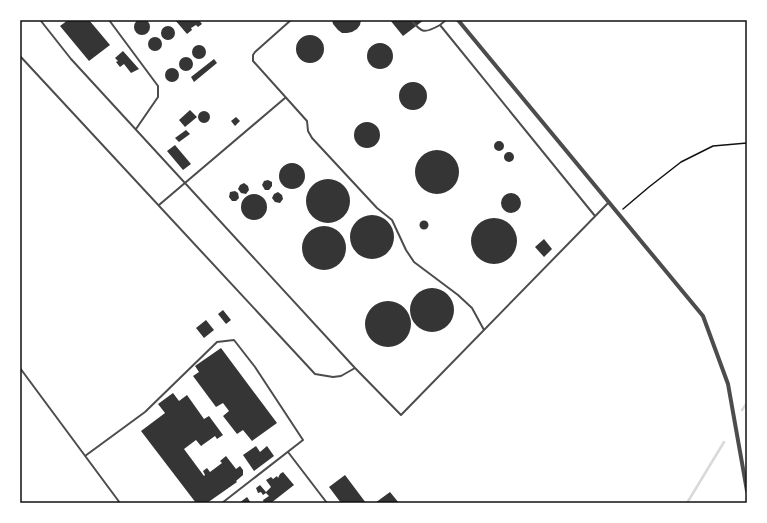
<svg xmlns="http://www.w3.org/2000/svg" width="767" height="523" font-family="'Open Sans',sans-serif">
	<style>
		.lines { fill: none; stroke-linecap: round; stroke-linejoin: round }
		.stream { stroke: #d9d9d9; stroke-width: 2.5 }
		.building { fill: #353535 }
		.path { stroke: #111; stroke-width: 1.5 }
		.service { stroke: #4c4c4c; stroke-width: 2 }
		.minor { stroke: #4c4c4c; stroke-width: 4 }
		.neatline { fill: none; stroke: #111; stroke-width: 1.5 }
	</style>
	<rect width="100%" height="100%" fill="#fff"/>
	<g class="lines">
		<path class="stream" d="M742 410 747 403
			M687 503 724 442"/>
	</g>
	<path class="building" d="M134 27a8 8 0 1 1 16 0a8 8 0 1 1-16 0Z
		M68 20H89L110 45 89 61 60 26Z
		M175 20H199L202 24 198 27 196 25 191 28 192 30 187 34Z
		M332 20H361L360 25 357 29 352 32 347 33H342L338 30 333 24Z
		M390 20H424L403 36Z
		M161 33a7 7 0 1 1 14 0a7 7 0 1 1-14 0Z
		M296 49a14 14 0 1 1 28 0a14 14 0 1 1-28 0Z
		M148 44a7 7 0 1 1 14 0a7 7 0 1 1-14 0Z
		M367 56a13 13 0 1 1 26 0a13 13 0 1 1-26 0Z
		M192 52a7 7 0 1 1 14 0a7 7 0 1 1-14 0Z
		M123 51 139 69 131 73 124 64 120 67 116 62 118 61 115 58Z
		M179 64a7 7 0 1 1 14 0a7 7 0 1 1-14 0Z
		M214 59 217 63 194 82 191 77Z
		M165 75a7 7 0 1 1 14 0a7 7 0 1 1-14 0Z
		M399 96a14 14 0 1 1 28 0a14 14 0 1 1-28 0Z
		M190 110 197 117 185 127 179 120Z
		M198 117a6 6 0 1 1 12 0a6 6 0 1 1-12 0Z
		M236 117 240 121 235 126 231 121Z
		M354 135a13 13 0 1 1 26 0a13 13 0 1 1-26 0Z
		M186 130 190 134 179 142 175 138Z
		M494 146a5 5 0 1 1 10 0a5 5 0 1 1-10 0Z
		M175 145 191 164 183 170 167 151Z
		M415 172a22 22 0 1 1 44 0a22 22 0 1 1-44 0Z
		M504 157a5 5 0 1 1 10 0a5 5 0 1 1-10 0Z
		M279 176a13 13 0 1 1 26 0a13 13 0 1 1-26 0Z
		M306 201a22 22 0 1 1 44 0a22 22 0 1 1-44 0Z
		M268 180 272 182V186L269 190H265L262 185 264 181Z
		M244 183 248 186 249 190 246 194 241 193 238 189 240 185Z
		M235 191 238 193 239 198 236 201H232L229 197 230 192Z
		M278 192 282 195 283 199 280 203 275 202 272 198 274 194Z
		M501 203a10 10 0 1 1 20 0a10 10 0 1 1-20 0Z
		M241 207a13 13 0 1 1 26 0a13 13 0 1 1-26 0Z
		M350 237a22 22 0 1 1 44 0a22 22 0 1 1-44 0Z
		M471 241a23 23 0 1 1 46 0a23 23 0 1 1-46 0Z
		M419.5 225a4.5 4.5 0 1 1 9 0a4.5 4.5 0 1 1-9 0Z
		M302 248a22 22 0 1 1 44 0a22 22 0 1 1-44 0Z
		M544 239 552 249 544 257 535 247Z
		M410 310a22 22 0 1 1 44 0a22 22 0 1 1-44 0Z
		M365 324a23 23 0 1 1 46 0a23 23 0 1 1-46 0Z
		M223 310 231 320 226 324 218 314Z
		M206 320 214 330 204 338 196 328Z
		M221 348 277 423 252 441 243 430 237 434 223 416 229 411 223 403 216 407 193 376 199 372 195 366Z
		M173 393 179 401 187 395 204 419 209 416 223 435 217 439 215 436 201 446 196 440 184 449 204 476 205 475 203 471 207 468 210 472 222 463 220 461 226 456 236 469 240 466 243 470V475L236 481 237 482 207 503H196L141 431 165 413 158 404Z
		M256 446 260 452 267 446 274 456 254 471 243 455Z
		M283 472 294 485 271 503H264L263 500 269 496 266 493 263 495 261 492 258 493 256 488 260 485 266 492 271 487 266 480 271 477 273 479 277 476 278 478 280 474Z
		M345 475 366 503H341L329 487Z
		M390 492 399 503H375Z
		M247 497 251 503H239Z"/>
	<g class="lines">
		<path class="path" d="M623 209 649 187 681 162 713 146 747 143"/>
		<path class="service" d="M42 20 41 21 71 59 355 368
			M109 20 158 86V97L136 129
			M291 20 255 52 253 55V61L307 121 308 131 312 138 377 208 392 220 406 250 414 262 458 295 472 308 484 330
			M411 20C422 33 424 34 440 25
			M446 20 440 25 595 216
			M20 56 315 374 333 377 341 376 355 368 401 415 609 202
			M159 205 285 98
			M20 368 120 503
			M288 452 327 503
			M85 456 145 412 217 342 234 340 255 367 303 440 222 503"/>
		<path class="minor" d="M458 20 703 316 728 384 747 491"/>
	</g>
	<rect width="767" height="523" fill="none" stroke="#ffffff" stroke-width="42"/>
	<rect x="21" y="21" width="725" height="481" class="neatline"/>
</svg>
